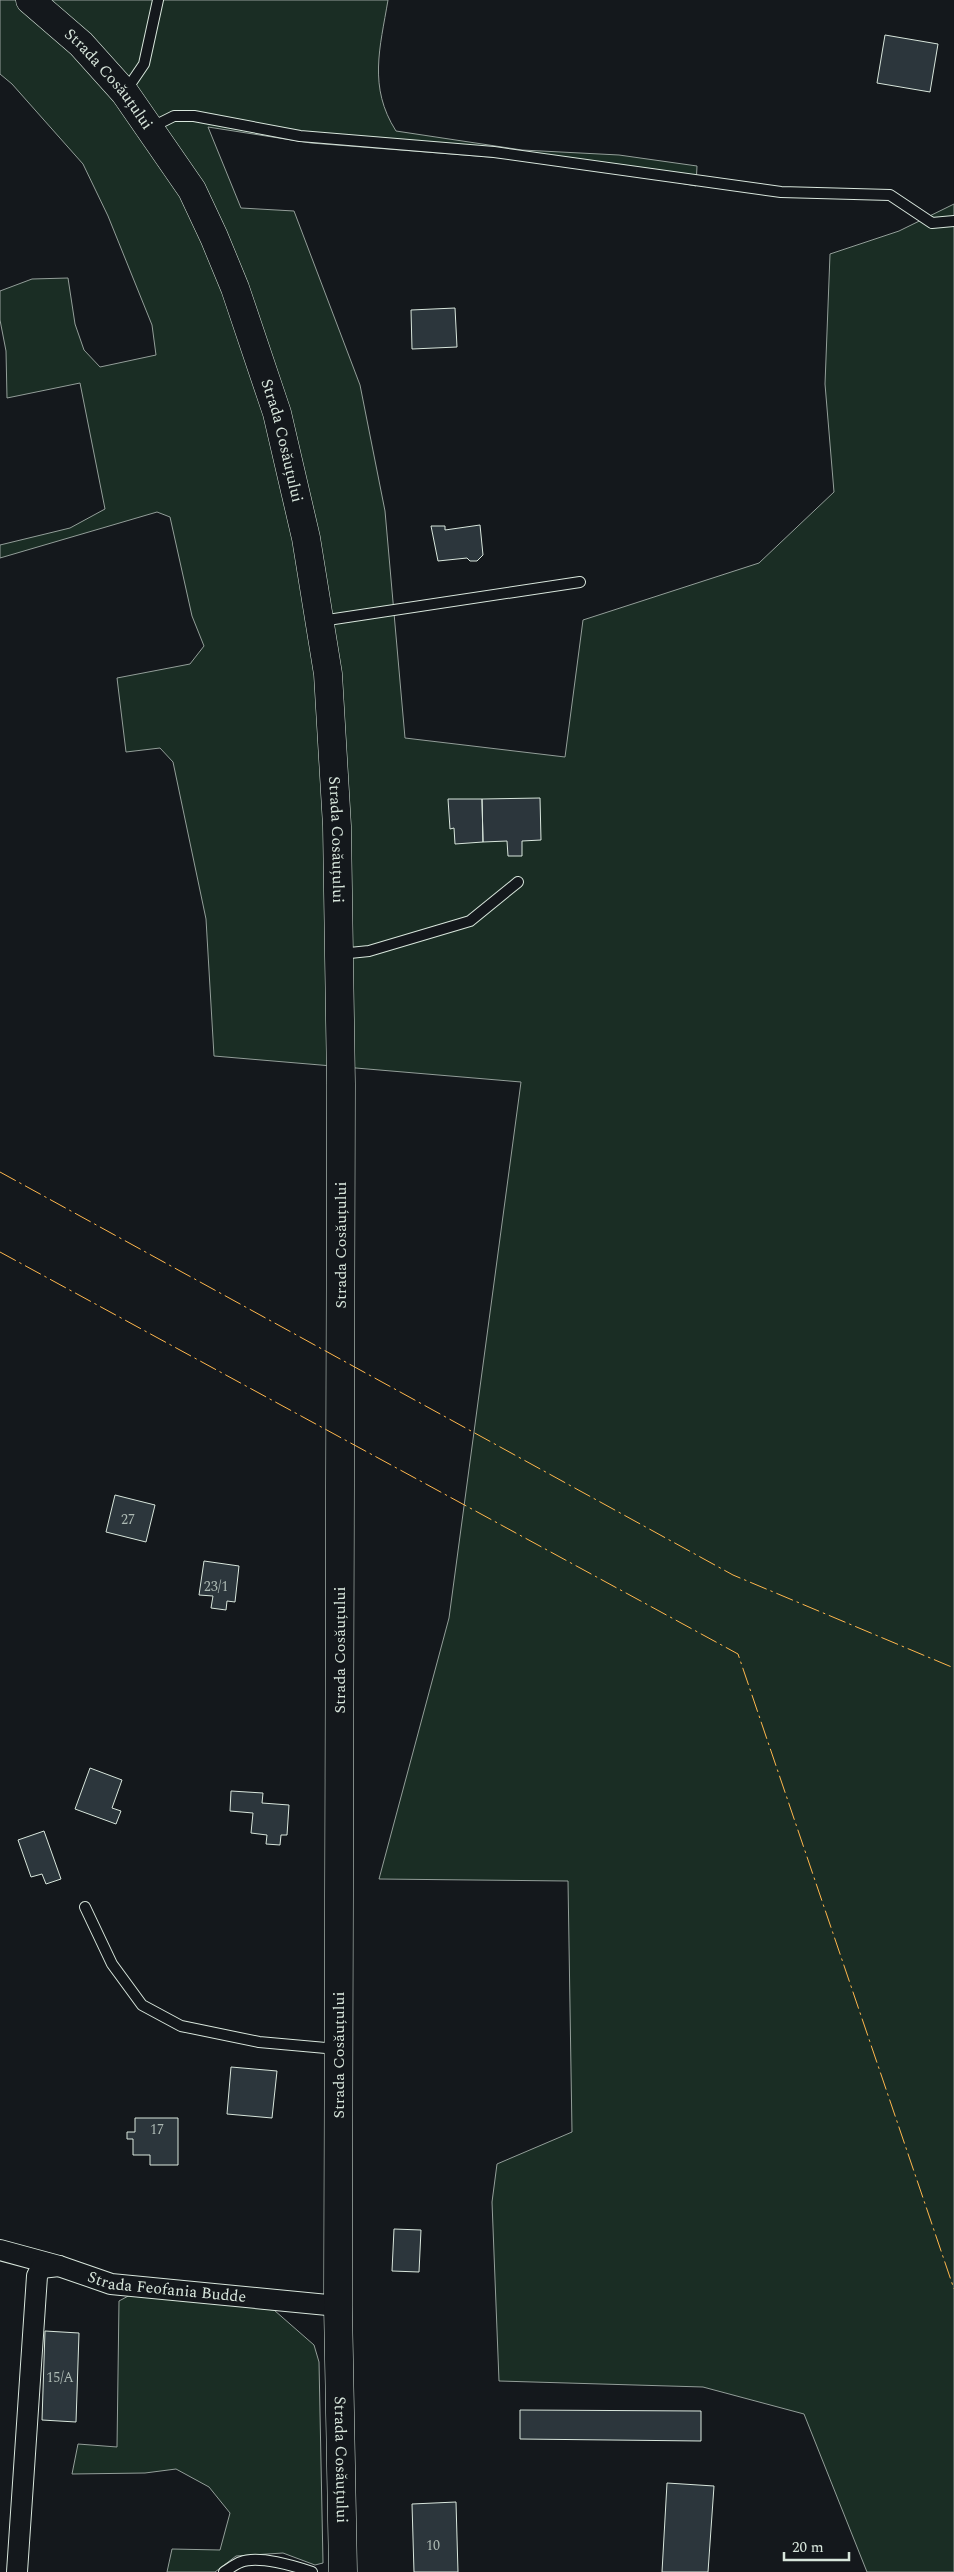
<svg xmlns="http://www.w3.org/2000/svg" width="954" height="2572" font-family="Spectral,serif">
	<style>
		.green { fill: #1a2d24; stroke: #939e99 }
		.building { fill: #2c363c; stroke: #d8e6dc }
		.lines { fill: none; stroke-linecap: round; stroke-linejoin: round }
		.service-casing { stroke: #d8e6dc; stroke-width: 12 }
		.minor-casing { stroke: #d8e6dc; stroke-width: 22 }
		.primary-casing { stroke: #d8e6dc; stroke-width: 29 }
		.service { stroke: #14181c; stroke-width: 10 }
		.minor { stroke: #14181c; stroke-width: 20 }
		.primary { stroke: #14181c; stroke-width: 28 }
		.power { stroke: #ffb74d; stroke-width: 1; stroke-dasharray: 18 4 2.5 4; stroke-linecap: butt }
		.labels { text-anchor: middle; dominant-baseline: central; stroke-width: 4; stroke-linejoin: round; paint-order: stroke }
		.number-label { font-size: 14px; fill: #adbab4 }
		.street-label { font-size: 16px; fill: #d8e6dc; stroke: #14181c }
	</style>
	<rect width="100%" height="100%" fill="#14181c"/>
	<path class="green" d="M0 0H388C380 48 368 87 396 131L522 150 619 155 697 166 696 186 579 164 311 143 208 127 241 208 294 211 360 385 385 511 405 738 565 757 583 620 759 563 834 492 825 384 830 254 899 231 954 204V2572H867L804 2414 703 2387 499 2381 492 2202 497 2164 572 2132 568 1881 379 1879 449 1618 521 1082 214 1056 206 919 173 762 160 748 126 752 117 678 190 664 204 646 192 616 170 517 157 512 0 558V545L70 528 105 509 80 383 7 398 6 351 0 320V291L32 279 68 278 75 324 84 350 100 367 156 355 152 325 108 216 83 164 12 84 0 74Z
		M132 2294 274 2310 314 2345 319 2362 323 2563 315 2565 283 2553 236 2556 215 2572H167L172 2549 220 2550 230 2513 209 2487 176 2469 145 2473 72 2474 78 2444 117 2447 119 2301Z"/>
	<path class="building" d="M885 35 938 44 930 92 877 83Z
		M455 308 457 347 412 349 411 310Z
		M480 525 483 555 477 561H470L467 558 438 561 431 526H445V530Z
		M540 798 541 840 522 841V856H508L507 841 483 842 482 799Z
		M448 799H482L483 842 455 844 454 828 450 829Z
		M115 1495 155 1505 146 1542 106 1532Z
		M204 1561 239 1566 235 1602 227 1601 226 1610 211 1608 213 1596 199 1595Z
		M90 1768 122 1780 112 1808 121 1811 116 1824 75 1809Z
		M231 1791 263 1793 262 1803 289 1805 287 1835H281L280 1845 266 1844 267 1835 251 1833 253 1813 230 1811Z
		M44 1831 61 1879 46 1884 42 1874 31 1877 18 1840Z
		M231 2067 277 2071 272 2118 227 2114Z
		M135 2118H178V2165H150V2155H133V2139H127V2132H135Z
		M394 2229 421 2230 419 2272 392 2271Z
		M45 2331 79 2333 76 2422 42 2420Z
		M520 2410 701 2411V2441L520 2439Z
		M667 2483 714 2486 708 2572H662Z
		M456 2502 458 2572H414L412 2504Z"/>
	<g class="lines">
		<g class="service-casing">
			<path id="service" d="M125 92 144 64 158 0
				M150 128 174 116H194L300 136 494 152 781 192 890 195 932 223 954 221
				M321 621 580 582
				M340 954 369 951 470 921 518 882
				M85 1907 112 1964 142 2005 181 2026 259 2042 337 2049
				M224 2572C229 2569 235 2564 241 2562 258 2555 295 2566 312 2572"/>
		</g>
		<g class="minor-casing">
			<g id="minor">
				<path id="s1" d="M0 2250 59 2266 111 2284 338 2306"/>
				<path d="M17 2572 37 2276 41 2268 59 2266"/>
			</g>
		</g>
		<g class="primary-casing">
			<g id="primary">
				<path id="s2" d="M30 0 81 44 125 93 192 190 214 237 235 288 277 413 306 538 328 674 337 826 341 1084 338 2306 343 2572"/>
			</g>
		</g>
		<use href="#service" class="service"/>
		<use href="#minor" class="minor"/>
		<use href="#primary" class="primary"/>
		<path class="power" d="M0 1172 733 1575 954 1668
			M0 1252 738 1654 954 2289"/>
	</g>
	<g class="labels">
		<g class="number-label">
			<text x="128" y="1519">27</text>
			<text x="216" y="1586">23/1</text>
			<text x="157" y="2129">17</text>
			<text x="60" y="2377">15/A</text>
			<text x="433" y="2545">10</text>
		</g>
		<g class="street-label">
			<text stroke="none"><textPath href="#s2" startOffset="112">Strada Cosăuțului</textPath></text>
			<text stroke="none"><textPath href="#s2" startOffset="518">Strada Cosăuțului</textPath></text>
			<text stroke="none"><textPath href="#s2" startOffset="922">Strada Cosăuțului</textPath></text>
			<text transform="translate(341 1245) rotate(-90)">Strada Cosăuțului</text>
			<text transform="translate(340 1650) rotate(-90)">Strada Cosăuțului</text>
			<text transform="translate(339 2055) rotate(-90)">Strada Cosăuțului</text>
			<text stroke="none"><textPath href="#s1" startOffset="172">Strada Feofania Budde</textPath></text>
			<text stroke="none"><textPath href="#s2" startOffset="2542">Strada Cosăuțului</textPath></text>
		</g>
	</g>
	<path d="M784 2552v8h65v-8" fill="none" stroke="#d8e6dc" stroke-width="2.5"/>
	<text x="792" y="2552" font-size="15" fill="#d8e6dc" stroke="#14181c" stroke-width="4" paint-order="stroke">20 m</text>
</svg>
